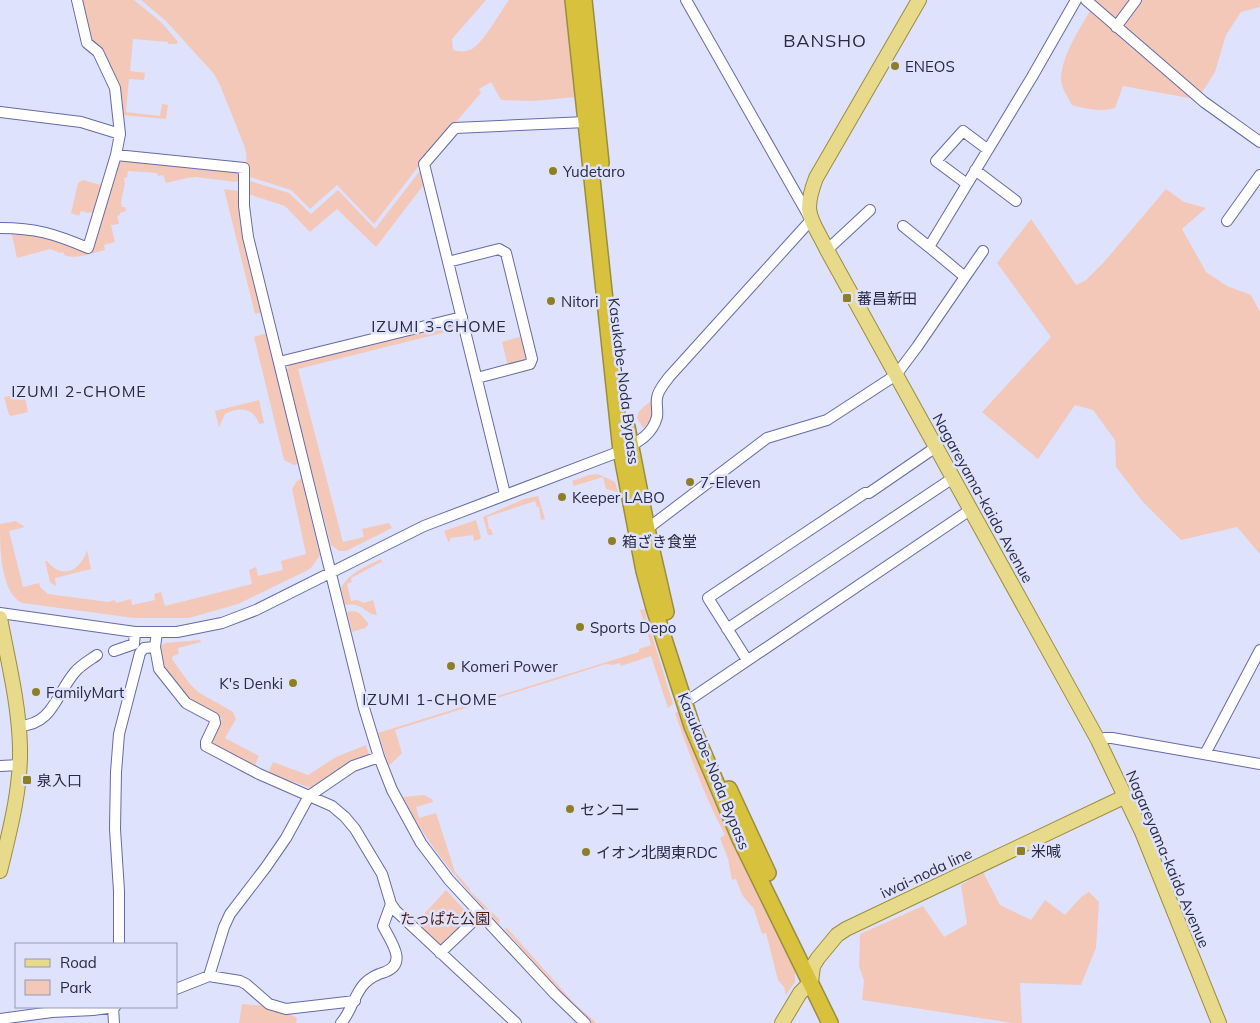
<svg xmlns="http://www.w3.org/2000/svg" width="1260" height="1023" font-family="Mulish,'Noto Sans JP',sans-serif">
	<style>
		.green { fill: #f4c8b9 }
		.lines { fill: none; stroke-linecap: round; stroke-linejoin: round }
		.minor-casing { stroke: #666ba6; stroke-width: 12 }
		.major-casing { stroke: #9b8d3f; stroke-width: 16 }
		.highway-casing { stroke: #9b8d3f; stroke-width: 18 }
		.minor { stroke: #fff; stroke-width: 10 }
		.major { stroke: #e8da8b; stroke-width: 14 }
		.highway { stroke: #d8c23d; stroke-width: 15 }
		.poi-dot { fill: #8e7f25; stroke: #dee2fc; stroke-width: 2 }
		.labels { text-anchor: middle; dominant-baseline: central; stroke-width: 5; stroke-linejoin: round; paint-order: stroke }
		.poi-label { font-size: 15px; fill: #292b44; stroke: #dee2fc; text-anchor: start }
		.street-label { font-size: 15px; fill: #292b44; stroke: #dee2fc }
		.park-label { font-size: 15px; fill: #4b1b0a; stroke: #dee2fc }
		.neighbourhood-label { font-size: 16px; letter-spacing: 1px; fill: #292b44; stroke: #dee2fc }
		.quarter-label { font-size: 18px; letter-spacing: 1px; fill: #292b44; stroke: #dee2fc }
	</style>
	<rect width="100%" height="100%" fill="#dee2fc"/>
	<path class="green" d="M79 0H134L162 23 178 42 176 44H168V42L133 39 130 71 145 73 144 80 129 79 126 112 160 116 162 104 168 105 166 119 121 115 90 42Z
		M141 0H486L452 39 453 50C459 52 466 52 472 49 483 43 501 11 509 0H565L575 97 534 101 501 100 491 82 479 89 481 93 424 159 374 224 337 185 310 209 291 190 247 176 246 152 244 145 220 85 214 74 166 21Z
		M1096 0H1260V7L1241 12 1226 35 1215 72 1203 91 1189 98 1123 86 1115 108C1101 112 1086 109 1072 105 1068 98 1061 87 1061 79 1062 52 1084 23 1096 0Z
		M123 159 239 172V180L236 182 196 177 191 178V177L166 183 163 175 158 176 157 173 128 171 127 177 124 178C127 188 119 197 122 207H125L126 211 120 213V215L117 216 119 224 111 225 115 242 104 245 105 250C93 253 75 260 64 255L63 252 60 253 50 249 17 258 11 231 59 239 91 254 119 162Z
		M419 172 421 174 425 183 376 247 337 209 310 232 285 206 248 194 247 184 250 181 289 193 311 214 338 190 375 229Z
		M83 180 104 186 94 214 90 212 88 213 81 211 79 216 71 213 78 183Z
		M224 189 239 191 242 229 262 312 255 314Z
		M1166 189 1184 202 1206 208 1182 229 1206 272 1227 286 1251 295 1260 312V554L1237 527 1181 540 1143 502 1116 467 1115 440 1093 410 1075 405 1038 459 982 412 1051 337 997 263 1031 219 1076 285 1086 280 1104 262Z
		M450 323 458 327V329L298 369 343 542 364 537 362 529 389 523 392 528 346 551H339L331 545 286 372 290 364Z
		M267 333 299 464 294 465 284 460 254 337Z
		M523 336 528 358 526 362 508 366 502 342Z
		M24 393 28 412 11 416 9 415 4 397Z
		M259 400 264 423 259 424C254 408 239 406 225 414L219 427 215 411Z
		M652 400C652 411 653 421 643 428L637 418 639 411Z
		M598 474 615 482 618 492 606 489 603 477 574 486 572 481 589 475Z
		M302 478 320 555 312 567 306 571 238 604 189 618H134L22 603C0 592 0 546 0 524L16 521 25 527 9 531 23 587 39 583 40 587 48 594 108 602 115 600 116 603 131 599 132 605 155 600 154 594 161 592 165 606 252 584 249 570 256 567 258 576 283 570 281 561 306 554 292 489 297 481Z
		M538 496 545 519 541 520 539 507H537L535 501 487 517 489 529H491L493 535H488L483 517 524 499Z
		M476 520 481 537 480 539 474 541 473 535 450 538V542L448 541 444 531Z
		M87 550 91 569 55 578 56 586 50 582 45 561H47C62 580 81 571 87 550Z
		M381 559 384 567 381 562 351 578 352 582 347 584 351 601 357 600 364 603 373 600 377 615C364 614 364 602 345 605L341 588C350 572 365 567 381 559Z
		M644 609 673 704 668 708 651 656 621 666 620 663 612 665 606 664 395 730 402 753 389 766 378 733 639 652V649L651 645 640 610Z
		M354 611 359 613 369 624 365 628 352 632 347 612Z
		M200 640 201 642 178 648 179 654 173 656 172 659 189 683 198 692 233 712 236 719 225 738 259 756 254 767 212 744 211 739 222 719 190 700 185 695 162 665 161 646 165 643Z
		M678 712 712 797 795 970V982L786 995 784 987 778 980 766 933 762 934 754 909 742 895 736 879 732 880 728 859 720 838 725 835C704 796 690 755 675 713Z
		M366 745 369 754 368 757 343 767 311 788 271 774 269 771 273 762 308 775 336 757Z
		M424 795 432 799 433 802 416 807 419 818 436 813 455 872 470 889V891L499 919 500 921 499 924C462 885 427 846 403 797Z
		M983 872 1000 905 1031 920 1045 900 1065 915 1081 897 1089 892 1099 902 1096 948 1081 985 1020 983 1022 1023H1013L862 1000 864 981 859 966 860 934 923 906 944 937 967 924 961 885Z
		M446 890 470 916V920L443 946H438L415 924Z
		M507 928 575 1004 597 1023H591C560 994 533 961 504 929Z
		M242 1004 278 1007 297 1018 296 1023H239Z"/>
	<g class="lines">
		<g class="minor-casing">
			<path id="minor" d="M1086 0 1204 102 1260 142
				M1116 27 1136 0
				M0 112 81 122 120 134
				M116 155 244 168V206L248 237 364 708 379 757 392 790 421 843 449 880 555 994 585 1023
				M975 170 1016 201
				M967 184 936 161 963 131 987 149
				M1227 221 1260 175
				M903 226 929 247
				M0 228C36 228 55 234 88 248L116 155 120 134 115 88 98 52 87 43 77 0
				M827 250 870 210
				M448 262 499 249 506 253 532 359 530 364 477 378
				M965 277 983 251
				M279 362 462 317
				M505 494 424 164 455 128 586 122
				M647 529 767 438 827 420 896 375 917 347 965 277 929 247 1032 77 1076 0
				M0 613 135 632H177L222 623 256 610 424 526 621 451C636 443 652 436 657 417 658 411 656 404 657 398 658 390 664 384 669 377L811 220 686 0
				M727 629 953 478
				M157 632 155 647 159 669 186 703 214 718 215 723 206 742V746L259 774 332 806 345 817 355 829 382 874 391 904 396 911 516 1023
				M114 651 134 644 135 632
				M747 660 708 598 865 493H869L936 447
				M692 698 970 510
				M19 726C53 725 56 694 75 672 81 665 90 660 97 655
				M1098 740 1105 738H1112L1260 764
				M1205 754 1260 650
				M0 766 20 765
				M119 944V891L115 829 116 772 119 734 140 653 144 648 155 647
				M440 953 481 914
				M209 976 224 927 230 914 266 867 286 838 309 796 353 766 379 757
				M176 989 209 976 240 981 246 984 269 1004 286 1009 355 1001
				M113 1007 114 1023
				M0 1019 52 1012 93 1010 115 1007
				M341 1023C352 1011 354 994 365 983 371 977 378 974 385 972 408 963 391 942 383 926L391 904"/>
		</g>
		<g class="major-casing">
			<path id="major" d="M919 0 816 178C802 215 811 217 827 250L1098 740 1142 832 1219 1023
				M0 618C8 661 19 704 20 747 21 789 10 830 0 871
				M782 1023 800 993 811 982 813 966 818 958 837 935 846 929 1126 796"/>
		</g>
		<g class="highway-casing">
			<path id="highway" d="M573 0 621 451 644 571 654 608 692 726 740 839 830 1023
				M584 0 601 163
				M627 427 647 529 666 612
				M729 789 768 873"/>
		</g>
		<use href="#minor" class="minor"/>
		<use href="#major" class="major"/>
		<use href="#highway" class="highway"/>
	</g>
	<g class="poi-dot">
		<circle cx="895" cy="66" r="5"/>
		<circle cx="553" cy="171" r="5"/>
		<rect x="842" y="293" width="10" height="10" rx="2.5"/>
		<circle cx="551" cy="301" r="5"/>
		<circle cx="690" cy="482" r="5"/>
		<circle cx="562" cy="497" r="5"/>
		<circle cx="612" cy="541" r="5"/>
		<circle cx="580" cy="627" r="5"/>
		<circle cx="451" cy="666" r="5"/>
		<circle cx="293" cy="683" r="5"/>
		<circle cx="36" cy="692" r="5"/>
		<rect x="22" y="775" width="10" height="10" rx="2.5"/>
		<circle cx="570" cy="809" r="5"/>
		<rect x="1016" y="846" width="10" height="10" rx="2.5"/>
		<circle cx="586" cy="852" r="5"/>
	</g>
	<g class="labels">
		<g class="poi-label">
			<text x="905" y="66">ENEOS</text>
			<text x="563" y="171">Yudetaro</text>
			<text x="857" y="298">蕃昌新田</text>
			<text x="561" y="301">Nitori</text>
			<text x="700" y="482">7-Eleven</text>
			<text x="572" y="497">Keeper LABO</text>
			<text x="622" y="541">箱ざき食堂</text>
			<text x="590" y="627">Sports Depo</text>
			<text x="461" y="666">Komeri Power</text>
			<text x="283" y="683" text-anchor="end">K's Denki</text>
			<text x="46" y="692">FamilyMart</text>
			<text x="37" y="780">泉入口</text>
			<text x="580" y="809">センコー</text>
			<text x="1031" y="851">米喊</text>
			<text x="596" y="852">イオン北関東RDC</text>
		</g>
		<g class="street-label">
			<text transform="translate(624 381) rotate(83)">Kasukabe-Noda Bypass</text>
			<text transform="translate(983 498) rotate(61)">Nagareyama-kaido Avenue</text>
			<text transform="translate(714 771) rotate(68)">Kasukabe-Noda Bypass</text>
			<text transform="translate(1168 859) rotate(67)">Nagareyama-kaido Avenue</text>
			<text transform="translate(926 873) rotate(-25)">iwai-noda line</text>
		</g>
		<g class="park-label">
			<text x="445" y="918">たっぱた公園</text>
		</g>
		<g class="neighbourhood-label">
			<text x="439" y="326">IZUMI 3-CHOME</text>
			<text x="79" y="391">IZUMI 2-CHOME</text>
			<text x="430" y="699">IZUMI 1-CHOME</text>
		</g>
		<g class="quarter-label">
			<text x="825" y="40">BANSHO</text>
		</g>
	</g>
	<rect x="15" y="943" width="162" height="65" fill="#dee2fc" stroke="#9699b2"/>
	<rect x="25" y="959" width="25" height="8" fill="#e8da8b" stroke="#9699b2"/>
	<text x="60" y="968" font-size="15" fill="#292b44">Road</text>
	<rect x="25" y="980" width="25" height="15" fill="#f4c8b9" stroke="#9699b2"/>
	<text x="60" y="993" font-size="15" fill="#292b44">Park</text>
</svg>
